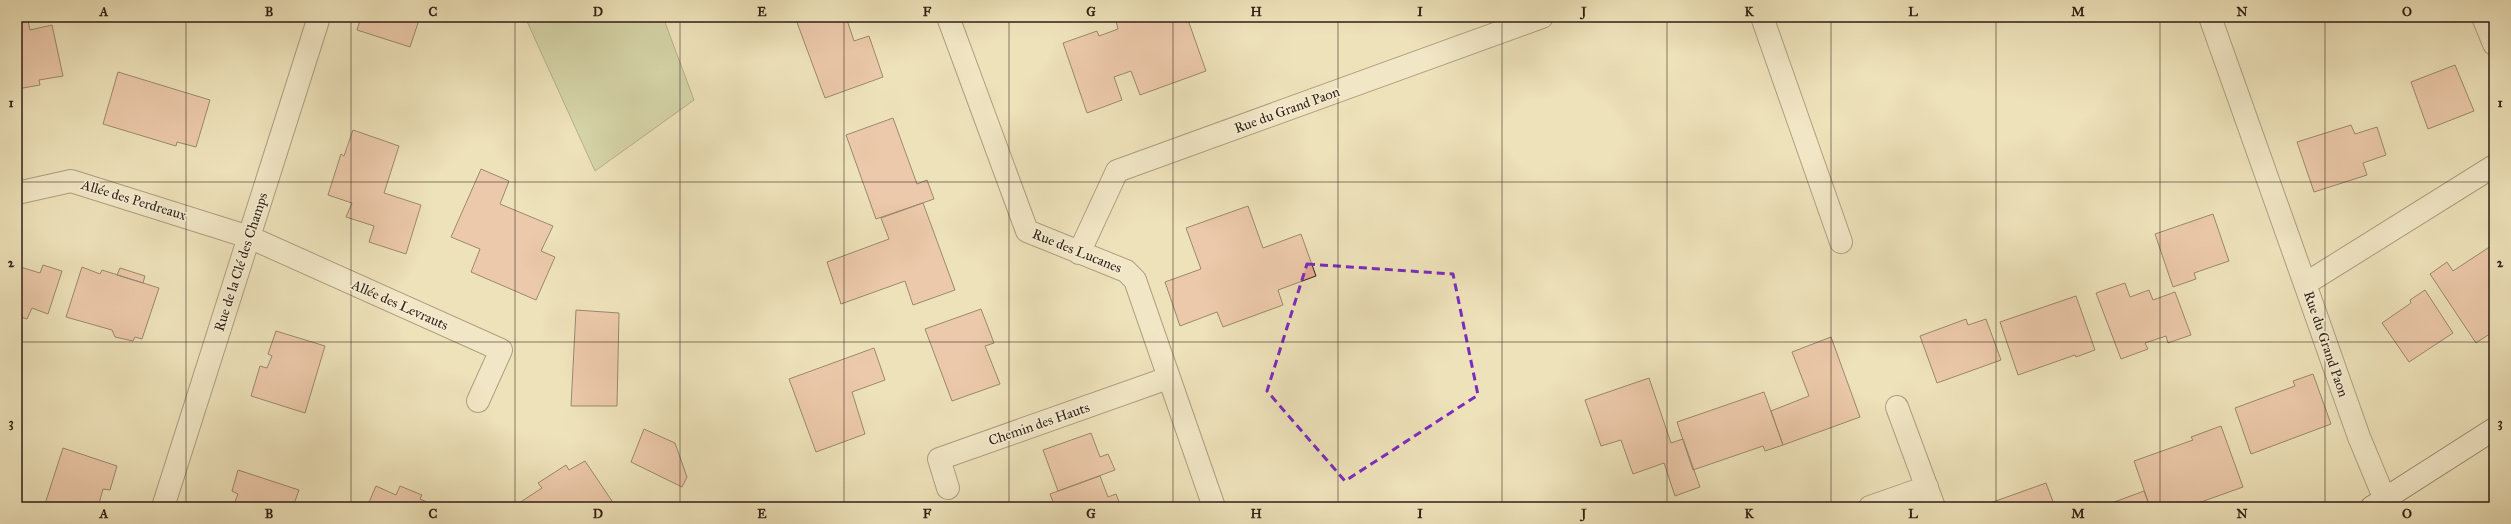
<svg xmlns="http://www.w3.org/2000/svg" width="2511" height="524" font-family="'IM FELL Great Primer',serif">
	<style>
		.green { fill: #b5c493; stroke: #737154 }
		.building { fill: #e8ac97; stroke: #311e14 }
		.lines { fill: none; stroke-linecap: round; stroke-linejoin: round }
		.street-casing { stroke: #604f3e; stroke-width: 24 }
		.secondary-casing { stroke: #311e14; stroke-width: 24 }
		.street { stroke: #f4ecd2; stroke-width: 22 }
		.secondary { stroke: #f4ecd2; stroke-width: 22 }
		.marked { fill: none; stroke: #7b2cbf; stroke-width: 3; stroke-dasharray: 8 5; stroke-linejoin: round }
		.grid { fill: none; stroke: #311e14; stroke-width: 1; stroke-opacity: 0.55 }
		.labels { text-anchor: middle; dominant-baseline: central; stroke-width: 3.5; stroke-linejoin: round; paint-order: stroke }
		.street-label { font-size: 14px; fill: #311e14; stroke: #f4ecd2 }
		.neatline { fill: none; stroke: #311e14; stroke-width: 1.5 }
		.grid-label { font-size: 13px; text-anchor: middle; font-weight: bold; fill: #311e14 }
	</style>
	<rect width="100%" height="100%" fill="#eee2ba"/>
	<filter id="stains"><feTurbulence type="fractalNoise" baseFrequency=".005" numOctaves="4"/><feColorMatrix values="0 0 0 0 .2 0 0 0 0 .09 0 0 0 0 .02 0 0 0 .5 -.17"/></filter>
	<radialGradient id="worn" r=".72"><stop offset=".6" stop-color="#630" stop-opacity="0"/><stop offset="1" stop-color="#630" stop-opacity=".3"/></radialGradient>
	<path class="green" d="M525 17H663L694 100 595 171Z"/>
	<path class="building" d="M361 17H420L410 47 357 30Z
		M795 17H846L854 41 869 36 883 77 825 98Z
		M1128 17H1187L1206 71 1140 95 1131 71 1114 77 1122 100 1087 113 1063 43 1097 31 1099 36 1118 29 1116 21Z
		M28 21 30 30 52 25 63 76 39 80 40 85 17 89V24Z
		M2455 65 2474 111 2428 129 2411 82Z
		M118 72 210 100 196 147 177 142 176 146 103 124Z
		M893 118 917 184 927 180 934 199 876 219 846 135Z
		M2351 125 2355 134 2377 127 2386 155 2363 163 2367 175 2314 192 2297 142Z
		M353 130 399 146 384 193 421 205 406 254 369 242 374 226 346 217 352 203 328 195 341 154 344 156Z
		M481 169 509 181 500 204 553 226 541 251 555 257 536 300 471 272 480 249 451 237Z
		M923 203 955 290 913 305 905 281 841 304 827 262 889 239 881 218Z
		M1248 206 1263 248 1301 234 1316 276 1278 290 1283 305 1223 327 1217 312 1180 326 1165 282 1201 269 1186 228Z
		M2213 214 2229 261 2194 273 2196 279 2173 287 2155 234Z
		M2494 244V331L2476 343 2430 274 2447 262 2453 271Z
		M43 265 62 271 48 314 32 308 27 319 17 316V266L40 273Z
		M82 267 100 274 102 270 159 288 142 339 135 337 133 341 115 337 112 330 66 317Z
		M120 268 145 276 143 283 117 275Z
		M2125 283 2130 297 2149 290 2153 300 2175 292 2191 335 2168 343 2166 336 2145 343 2148 349 2121 359 2096 293Z
		M2425 290 2453 333 2409 362 2382 323 2411 303 2410 300Z
		M2076 296 2095 350 2076 357 2075 355 2018 375 2000 322Z
		M981 309 994 343 985 346 1000 384 952 401 925 329Z
		M576 310 619 313 617 406H571Z
		M1966 319 1968 325 1986 319 2001 360 1937 383 1920 336Z
		M276 331 325 346 305 413 251 396 260 366 267 368 272 356 268 354Z
		M1831 337 1860 417 1783 445 1771 411 1809 396 1792 352Z
		M874 348 885 380 852 392 865 434 816 452 789 379Z
		M2313 374 2331 424 2251 454 2235 408 2295 386 2293 381Z
		M1649 378 1671 443 1683 439 1700 487 1675 496 1664 463 1633 474 1621 440 1601 446 1585 400Z
		M1764 392 1783 445 1765 451 1763 446 1693 470 1677 422Z
		M2221 426 2243 487 2187 507H2150L2134 461 2193 440 2191 437Z
		M644 429 675 443 687 477 682 487 631 462Z
		M1091 433 1100 457 1108 454 1115 470 1058 491 1043 450Z
		M63 448 117 466 110 490 103 489 98 507H44Z
		M585 461 614 504 609 507 516 505 542 488 538 483 566 465 569 470Z
		M238 470 299 490 293 507H233L238 494 232 491Z
		M1100 476 1108 497 1116 494 1121 507H1055L1050 494Z
		M2046 483 2055 507H1979Z
		M376 486 396 495 400 486 422 495 420 499 439 507H367Z
		M2144 491 2150 507H2101Z
		M1516 504 1517 507H1506Z"/>
	<g class="lines">
		<g class="street-casing">
			<path id="street" d="M948 17 1027 231 1126 271 1135 280 1214 507
				M1762 17 1841 242
				M2210 17 2305 284
				M2483 17 2494 44
				M17 193 71 181 249 237 501 350 478 401
				M1079 253 1117 171 1542 17
				M1897 407 1934 507
				M948 488 939 459 1168 378
				M163 507 319 17
				M1870 507 1927 487
				M2388 507 2359 437 2305 284 2494 166"/>
		</g>
		<g class="secondary-casing">
			<path id="secondary" d="M2372 507 2494 429"/>
		</g>
		<use href="#street" class="street"/>
		<use href="#secondary" class="secondary"/>
	</g>
	<path d="M0 0H2511V524H0ZM1307 264 1453 274 1478 395 1345 481 1267 391Z" fill="#eee2ba" fill-opacity=".55" fill-rule="evenodd"/>
	<path class="marked" d="M1307 264 1453 274 1478 395 1345 481 1267 391Z"/>
	<path class="grid" d="M186 17V507M351 17V507M515 17V507M680 17V507M844 17V507M1009 17V507M1173 17V507M1338 17V507M1502 17V507M1667 17V507M1831 17V507M1996 17V507M2160 17V507M2325 17V507M17 182H2494M17 342H2494"/>
	<g class="labels">
		<g class="street-label">
			<text transform="translate(1287 110) rotate(-20)">Rue du Grand Paon</text>
			<text transform="translate(134 200) rotate(17)">Allée des Perdreaux</text>
			<text transform="translate(1077 251) rotate(22)">Rue des Lucanes</text>
			<text transform="translate(241 262) rotate(-72)">Rue de la Clé des Champs</text>
			<text transform="translate(400 305) rotate(24)">Allée des Levrauts</text>
			<text transform="translate(2326 344) rotate(71)">Rue du Grand Paon</text>
			<text transform="translate(1039 424) rotate(-19)">Chemin des Hauts</text>
		</g>
	</g>
	<rect width="2511" height="524" fill="none" stroke="#eee2ba" stroke-width="44"/>
	<rect x="22" y="22" width="2467" height="480" class="neatline"/>
	<g class="grid-label">
		<text x="104" y="16">A</text>
		<text x="269" y="16">B</text>
		<text x="433" y="16">C</text>
		<text x="598" y="16">D</text>
		<text x="762" y="16">E</text>
		<text x="927" y="16">F</text>
		<text x="1091" y="16">G</text>
		<text x="1256" y="16">H</text>
		<text x="1420" y="16">I</text>
		<text x="1584" y="16">J</text>
		<text x="1749" y="16">K</text>
		<text x="1913" y="16">L</text>
		<text x="2078" y="16">M</text>
		<text x="2242" y="16">N</text>
		<text x="2407" y="16">O</text>
		<text x="11" y="107">1</text>
		<text x="2500" y="107">1</text>
		<text x="11" y="267">2</text>
		<text x="2500" y="267">2</text>
		<text x="11" y="427">3</text>
		<text x="2500" y="427">3</text>
		<text x="104" y="518">A</text>
		<text x="269" y="518">B</text>
		<text x="433" y="518">C</text>
		<text x="598" y="518">D</text>
		<text x="762" y="518">E</text>
		<text x="927" y="518">F</text>
		<text x="1091" y="518">G</text>
		<text x="1256" y="518">H</text>
		<text x="1420" y="518">I</text>
		<text x="1584" y="518">J</text>
		<text x="1749" y="518">K</text>
		<text x="1913" y="518">L</text>
		<text x="2078" y="518">M</text>
		<text x="2242" y="518">N</text>
		<text x="2407" y="518">O</text>
	</g>
	<rect width="100%" height="100%" filter="url(#stains)"/>
	<rect width="100%" height="100%" fill="url(#worn)"/>
</svg>
